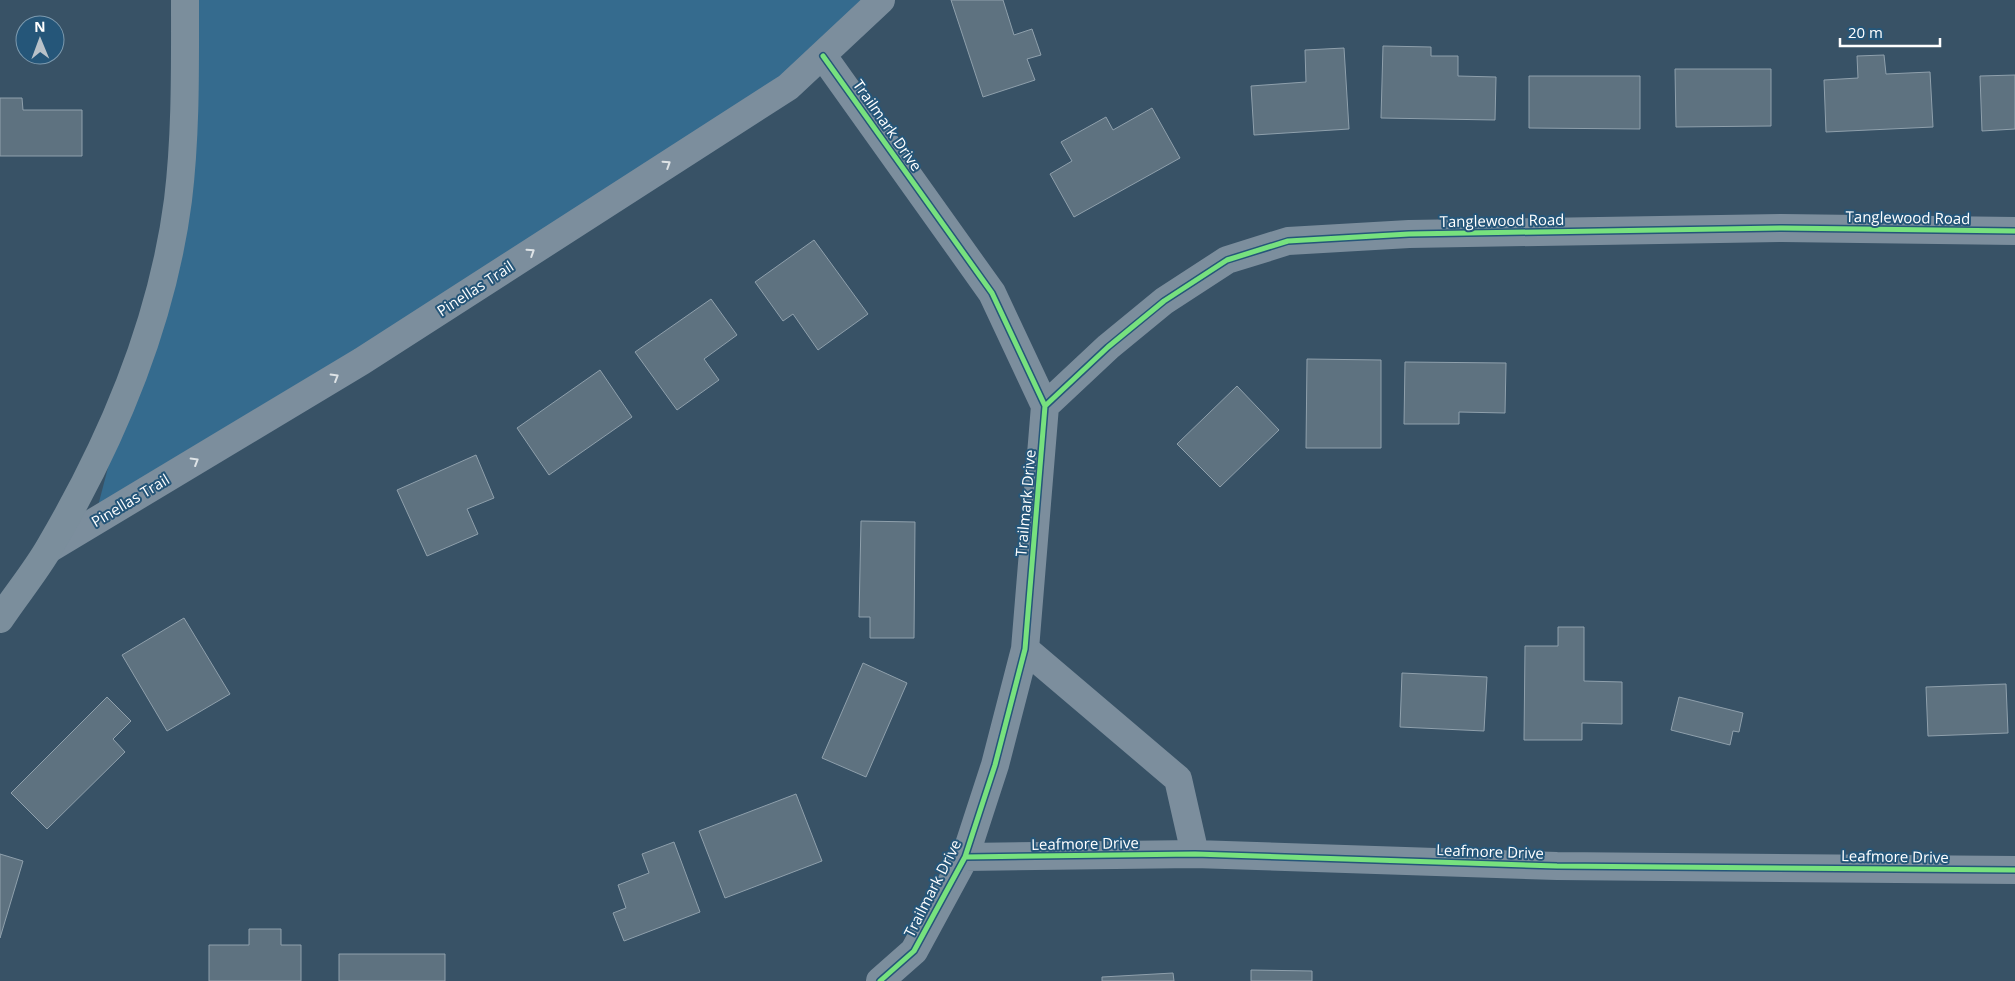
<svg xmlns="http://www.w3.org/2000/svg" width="2015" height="981" font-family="'Open Sans',sans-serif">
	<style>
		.green { fill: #356b8e }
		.building { fill: #5e7280; stroke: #8fa0ac }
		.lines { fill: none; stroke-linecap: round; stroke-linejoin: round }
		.minor { stroke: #7c8e9d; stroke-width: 28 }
		.major { stroke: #7b8e9c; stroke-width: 28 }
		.cycleway-casing { stroke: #255679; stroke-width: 8 }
		.cycleway { stroke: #77e17e; stroke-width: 5 }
		.oneway { stroke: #dee3e6 }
		.labels { text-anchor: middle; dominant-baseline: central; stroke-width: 4; stroke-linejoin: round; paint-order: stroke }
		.street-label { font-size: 15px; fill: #fff; stroke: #255679 }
	</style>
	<rect width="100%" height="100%" fill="#385266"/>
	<path class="green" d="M185 0H881L788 87 98 506 178 199Z"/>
	<path class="building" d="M951 0H1003L1014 35 1032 29 1041 55 1027 59 1035 80 983 97Z
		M1383 46 1431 47V56H1458V76L1496 77 1495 120 1381 118Z
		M1344 48 1349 129 1254 135 1251 86 1306 82 1305 50Z
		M1884 55 1886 74 1930 72 1933 127 1826 132 1824 80 1858 78 1857 56Z
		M1675 69H1771V126L1676 127Z
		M2015 75V129L1982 131 1980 76Z
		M1529 76H1640V129L1529 128Z
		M0 98H22L23 110H82V156H0Z
		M1152 108 1180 158 1074 217 1050 174 1072 161 1061 142 1106 117 1113 130Z
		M814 240 868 314 818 350 793 314 783 321 755 282Z
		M711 299 737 335 704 359 719 380 677 410 635 352Z
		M1307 359 1381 360V448H1306Z
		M1405 362 1506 363 1505 413 1459 412V424H1404Z
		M600 370 632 417 549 475 517 428Z
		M1237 386 1279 430 1220 487 1177 444Z
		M476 455 494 498 467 509 478 534 427 556 397 490Z
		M861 521 915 522 914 638H870V617H859Z
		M184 618 230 694 167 731 122 655Z
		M1558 627H1584V681L1622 682V724L1582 723V740H1524L1525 646H1558Z
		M863 663 907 683 866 777 822 758Z
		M1402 673 1487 677 1484 731 1400 727Z
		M2006 684 2008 733 1928 736 1926 687Z
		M107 697 131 721 113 739 125 752 47 829 11 793Z
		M1679 697 1743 713 1739 732 1733 731 1730 745 1671 730Z
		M796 794 822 861 725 898 699 831Z
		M674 842 700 912 624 941 613 913 626 908 618 885 649 873 642 854Z
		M0 854 23 861 0 938Z
		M249 929H281V945H301V981H209V945H249Z
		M339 954H445V981H339Z
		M1251 970 1312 971V981H1251Z
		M1173 973 1174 981H1102V977Z"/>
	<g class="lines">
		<path class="minor" d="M823 56 992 293 1045 406 1025 649 995 765 965 857 914 951 880 981
			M1045 406 1108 347 1164 301 1227 260 1288 241 1409 234 1782 228 2015 231
			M49 549 362 361 788 87 881 0
			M1025 649 1178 779 1195 854
			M965 857 1195 854 1557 866 2015 870"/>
		<path class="major" d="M0 619C16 595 35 572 49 548 112 441 162 324 178 200 186 134 185 67 185 0"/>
		<g class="cycleway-casing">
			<path id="cycleway" d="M823 56 992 293 1045 406 1025 649 995 765 965 857 914 951 880 981
				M1045 406 1108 347 1164 301 1227 260 1288 241 1409 234 1782 228 2015 231
				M965 857 1195 854 1557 866 2015 870"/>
		</g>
		<use href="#cycleway" class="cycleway"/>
	</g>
	<defs><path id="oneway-chevron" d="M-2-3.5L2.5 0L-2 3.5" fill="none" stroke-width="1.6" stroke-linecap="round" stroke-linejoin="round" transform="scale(1.25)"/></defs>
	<g class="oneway">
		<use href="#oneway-chevron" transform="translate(667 164) rotate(-33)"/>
		<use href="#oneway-chevron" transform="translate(531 252) rotate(-33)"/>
		<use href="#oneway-chevron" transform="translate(335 377) rotate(-31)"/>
		<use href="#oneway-chevron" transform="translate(195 461) rotate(-31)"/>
	</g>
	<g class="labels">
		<g class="street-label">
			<text transform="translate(888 125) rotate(55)">Trailmark Drive</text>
			<text transform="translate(1908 217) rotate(1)">Tanglewood Road</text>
			<text transform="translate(1502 220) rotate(-1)">Tanglewood Road</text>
			<text transform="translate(475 288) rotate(-33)">Pinellas Trail</text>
			<text transform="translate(130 500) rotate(-31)">Pinellas Trail</text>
			<text transform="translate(1025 503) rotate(-85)">Trailmark Drive</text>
			<text transform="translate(1085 843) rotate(-1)">Leafmore Drive</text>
			<text transform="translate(1490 851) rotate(2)">Leafmore Drive</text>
			<text transform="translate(1895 856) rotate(1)">Leafmore Drive</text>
			<text transform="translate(932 888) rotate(-63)">Trailmark Drive</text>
		</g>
	</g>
	<g transform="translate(40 40) rotate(359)"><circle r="24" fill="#255679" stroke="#7c9aaf"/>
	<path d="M0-4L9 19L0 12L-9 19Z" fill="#b9c2c9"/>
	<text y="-8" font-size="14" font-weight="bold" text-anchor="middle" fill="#ffffff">N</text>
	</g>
	<path d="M1840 38v8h100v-8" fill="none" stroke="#ffffff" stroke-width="2.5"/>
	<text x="1848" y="38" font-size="15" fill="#ffffff" stroke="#255679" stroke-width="4" paint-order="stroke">20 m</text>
</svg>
